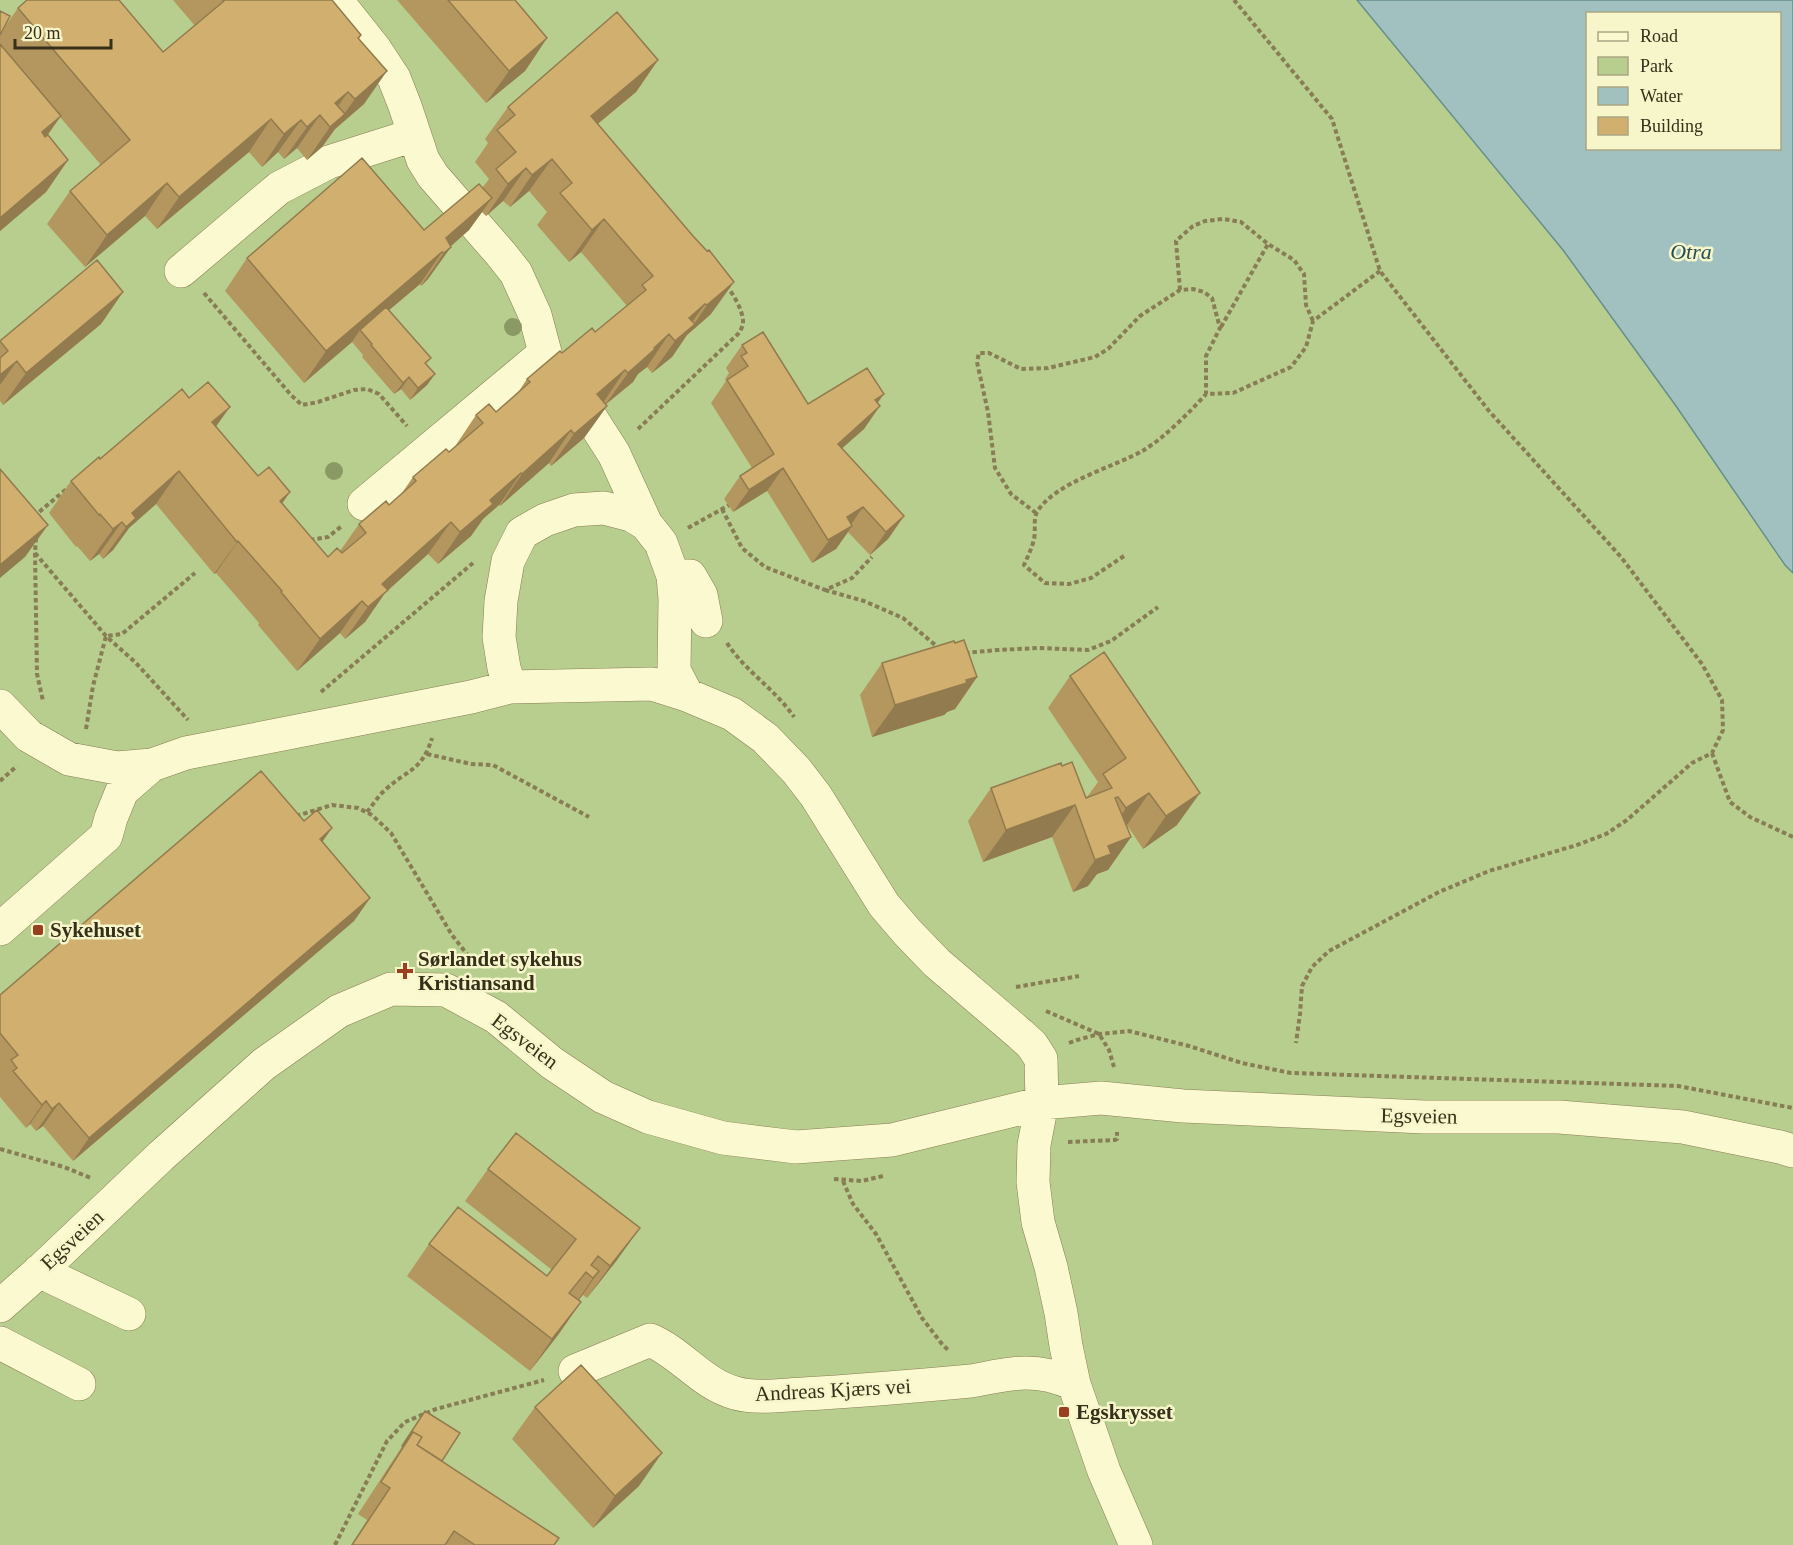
<svg xmlns="http://www.w3.org/2000/svg" width="1793" height="1545" font-family="'Times New Roman',serif">
	<style>
		.green { fill: #b7ce8f }
		.water { fill: #a0c1bf; stroke: #678e8e; stroke-width: 1.5; fill-rule: evenodd }
		.lines { fill: none; stroke-linecap: round; stroke-linejoin: round }
		.minor-casing { stroke: #887d54; stroke-width: 34 }
		.path { stroke: #887d54; stroke-width: 4; stroke-dasharray: 4.5 3; stroke-linecap: butt }
		.minor { stroke: #fbf9cf; stroke-width: 33 }
		.tree { fill: #8b9965 }
		.wall { fill: #b4975f }
		.shaded-wall { fill: #927b4e }
		.building { fill: #d1b06f; stroke: #927b4e; stroke-width: 1.5 }
		.poi-dot { fill: #9b3f21; stroke: #f7f6cb; stroke-width: 2 }
		.labels { text-anchor: middle; dominant-baseline: central; stroke-width: 5; stroke-linejoin: round; paint-order: stroke }
		.poi-label { font-size: 21px; font-weight: bold; fill: #362f1a; stroke: #f7f6cb; text-anchor: start }
		.street-label { font-size: 21px; fill: #362f1a; stroke: #f7f6cb }
		.water-label { font-size: 22px; font-style: italic; fill: #284e57; stroke: #f7f6cb }
	</style>
	<rect width="100%" height="100%" fill="#f0eebb"/>
	<path class="green" d="M0 0H1625L1588 14V148H1780L1793 146V1545H0Z"/>
	<path class="water" d="M1357 0H1793V573L1785 565 1676 406 1563 250ZM1588 14H1780V148H1588Z"/>
	<g class="lines">
		<g class="minor-casing">
			<path id="minor" d="M336 0 375 49 394 78 405 106 423 160 433 176 501 254 516 273 535 315 547 360
				M181 271 279 188 329 162 414 135
				M591 418 614 454 646 524
				M364 504 545 353
				M673 576H690L701 595 706 621
				M510 687 504 668 499 637 501 601 508 561 522 533 545 520 574 510 604 508 631 515 646 524 661 543 673 576 675 599 674 670 687 695
				M0 706 29 736 69 759 117 768 152 765 186 753 471 697 510 687 652 684 687 695 732 714 765 738 796 770 816 796 884 905 908 933 937 963 1020 1034 1032 1045 1041 1059 1042 1103 1034 1145 1033 1182 1038 1222 1051 1267 1061 1313 1066 1346 1074 1384 1104 1471 1136 1545
				M0 929 106 836 111 818 122 791 152 765
				M39 1271 129 1314
				M0 1306 43 1268 161 1156 264 1064 339 1011 391 989 446 990 496 1017 552 1063 603 1097 648 1117 723 1138 796 1147 892 1140 1042 1103 1101 1098 1183 1106 1424 1117H1559L1683 1127 1780 1147 1793 1151
				M0 1343 79 1384
				M575 1371 650 1340C681 1353 702 1384 735 1393 756 1399 782 1395 803 1394 859 1391 916 1386 971 1381 985 1379 998 1375 1012 1374 1034 1371 1054 1375 1074 1384"/>
		</g>
		<path class="path" d="M1234 0 1332 119 1380 271 1489 411 1621 557 1702 664 1722 700 1723 730 1712 753 1692 763 1627 820 1606 834 1577 845 1489 871 1439 892 1329 951 1312 967 1302 986 1300 1014 1296 1043
			M1180 290 1176 241 1193 226 1205 221 1223 219 1241 222 1268 244 1294 260 1304 274 1306 305 1313 321
			M204 293 291 395 302 405 318 402 354 390 367 389 379 394 407 426
			M1221 327 1268 244
			M638 429 739 333C740 332 743 325 743 324 744 311 733 294 726 285
			M722 509 742 548 765 567 825 590 852 578 872 557
			M1036 513 1011 494 995 468 988 412 977 362 979 353H989L1021 369 1048 368 1095 357 1108 349 1140 316 1180 290 1193 289 1204 292 1212 298 1220 328 1206 356V394
			M38 519 39 512 69 487
			M688 528 731 504
			M36 538 35 553 37 674 43 701
			M310 540 328 537 343 525
			M35 553 106 636 136 663 188 720
			M1124 556 1091 578 1069 584 1045 583 1024 565C1028 556 1032 548 1034 539 1036 531 1033 519 1037 512 1055 482 1115 467 1144 450 1164 438 1191 411 1206 394L1233 393 1291 367 1306 347 1313 321 1380 271
			M825 590 864 601 903 618 940 649
			M727 643C745 671 775 689 794 717
			M965 653 997 650 1038 648 1088 650 1111 641 1158 607
			M321 692 473 563
			M86 729 93 686 106 636 122 634 195 573
			M1712 753 1730 802 1750 817 1793 837
			M427 754 471 764 493 765 589 817
			M0 781 17 766
			M367 812C373 805 378 796 385 790 408 769 422 771 432 738
			M296 816 332 805 358 808 372 815 391 833 452 935 477 967
			M1016 987 1079 976
			M1046 1011 1099 1034 1109 1050 1114 1067
			M1069 1043 1077 1040 1099 1034 1129 1031 1189 1046 1242 1063 1291 1073 1678 1086 1793 1108
			M1068 1142 1115 1140 1117 1139V1132
			M0 1149 64 1167 91 1178
			M834 1179 862 1181 883 1176
			M843 1181 853 1204 876 1234 922 1318 942 1344 948 1350
			M335 1545 387 1441 405 1422 436 1409 544 1380"/>
		<use href="#minor" class="minor"/>
	</g>
	<g class="tree">
		<circle cx="513" cy="327" r="9"/>
		<circle cx="334" cy="471" r="9"/>
	</g>
	<path class="wall" d="M173 0H332L361 35 359 39 364 104 335 129 322 147 307 160 297 148 284 159 278 152 262 167 249 152 157 229 145 216 85 267 47 224 70 191 101 165 60 117 47 136 68 160 46 192 0 231V11L4 28 18 8 163 52 195 26Z
		M397 0H515L547 38 525 71 486 103Z
		M658 60 636 92 598 124 711 314 687 335 672 357 652 373 647 367 638 374 633 382 606 404 607 406 584 438 551 466 549 463 500 506 499 505 483 519 471 536 438 564 428 554 385 593 365 622 345 639 340 633 297 671 258 625 259 623 216 573 214 574 156 504 129 528 113 550 103 559 99 554 90 561 77 546 76 547 49 513 71 481 100 459 216 427 328 557 340 551 359 524 389 505 402 493 413 477 454 448 476 415 496 412 517 394 527 379 562 353 595 332 627 306 581 252 569 262 537 225 547 212 529 191 510 207 503 201 486 216 482 212 469 230 451 246 428 279 421 286 420 284 389 310 431 358 426 364 435 374 427 385 410 400 401 389 394 394 362 357 363 355 352 342 304 383 225 291 247 258 424 230 483 187 489 179 475 162 488 143 485 139 508 107Z
		M123 292 101 324 3 405 0 401V341Z
		M742 345 808 404 878 403 864 429 842 448 904 516 888 539 870 555 848 532 836 549 812 563 767 491 733 512 724 499 740 476 752 468 711 403 726 381 725 379 729 373 726 368Z
		M955 643 977 677 955 709 947 712 944 715 872 737 860 695 882 663Z
		M1070 676 1177 825 1143 849 1127 825 1131 837 1108 870 1097 874 1088 886 1073 892 1052 837 983 862 968 821 991 788 1062 766 1086 798 1087 797 1098 782 1048 708Z
		M322 843 370 898 354 921 73 1161 43 1126 36 1131 30 1124 26 1128 0 1097V995Z
		M488 1169 617 1260 587 1298 583 1295 578 1300 581 1302 558 1335 530 1371 407 1276 429 1244 547 1276 552 1270 465 1201Z
		M535 1407 639 1486 593 1528 512 1439Z
		M425 1411 442 1461 554 1545H351L367 1520 358 1514Z"/>
	<path class="shaded-wall" d="M547 38 525 71 486 103 509 71Z
		M658 60 636 92 568 148 591 116Z
		M387 71 364 104 335 129 322 147 307 160 330 127 342 117 355 99Z
		M348 92 326 123 335 103Z
		M320 115 297 148 284 159 307 127Z
		M61 116 38 148 42 132Z
		M271 119 249 152 157 229 179 197Z
		M301 120 278 152 262 167 284 134Z
		M552 159 529 191 510 207 532 175Z
		M68 160 46 192 0 231V218Z
		M526 168 503 201 486 216 508 184Z
		M167 183 145 216 85 267 107 235Z
		M492 198 469 230 443 253 442 252 420 284 362 333 360 330 352 342 304 383 326 351 446 238Z
		M604 219 581 252 569 262 592 230Z
		M451 247 428 279 421 286 444 253Z
		M734 282 711 314 687 335 672 357 652 373 675 341 689 318 705 304 685 332 692 327 707 305Z
		M123 292 101 324 3 405 26 373Z
		M669 334 647 367 638 374 633 382 605 405 628 373Z
		M17 361 0 385V375Z
		M625 370 603 403 597 394Z
		M435 374 427 385 410 400 418 388Z
		M409 377 401 389 394 394 403 383Z
		M884 394 868 416 880 406 864 429 822 466 838 444 875 400Z
		M607 406 584 438 551 466 574 434Z
		M230 407 207 439 212 422Z
		M571 430 549 463 500 506 522 474Z
		M783 468 767 491 733 512 749 490Z
		M179 471 156 504 129 528 113 550 103 559 126 527 132 513Z
		M521 473 499 505 483 519 471 536 438 564 460 532 490 500Z
		M290 492 268 524 280 501Z
		M863 507 848 529 852 526 836 549 812 563 847 517Z
		M904 516 888 539 870 555 886 532Z
		M122 522 99 554 90 561 113 529Z
		M451 522 428 554 385 593 365 622 345 639 368 607 382 584Z
		M48 525 25 557 0 578V565Z
		M238 541 216 573 214 574 237 542Z
		M362 601 340 633 297 671 320 639Z
		M977 677 955 709 947 712 944 715 872 737 895 705Z
		M1149 793 1127 825 1104 841 1126 808Z
		M1200 793 1177 825 1143 849 1166 816Z
		M1075 805 1052 837 983 862 1006 830Z
		M332 828 316 851 320 839Z
		M1131 837 1108 870 1097 874 1088 886 1073 892 1095 860 1108 846Z
		M370 898 354 921 73 1161 89 1138Z
		M46 1101 30 1124 26 1128 42 1105Z
		M59 1103 43 1126 36 1131 52 1109Z
		M640 1228 617 1260 587 1298 610 1266Z
		M599 1271 577 1303 571 1310 593 1278Z
		M581 1302 558 1335 530 1371 552 1339Z
		M662 1453 639 1486 593 1528 615 1496Z"/>
	<path class="building" d="M27 0H119L163 52 224 1 223 0H332L361 35 358 38 387 71 355 99 348 92 335 103 345 114 330 127 320 115 307 127 301 120 284 134 271 119 179 197 167 183 107 235 70 191 130 140 18 8Z
		M448 0H515L547 38 509 71Z
		M0 11 10 16 0 35Z
		M617 12 658 60 591 116 693 236 707 251 709 250 734 282 707 305 705 304 689 318 695 324 675 341 669 334 654 348 655 349 628 373 625 370 597 394 607 406 574 434 571 430 522 474 521 473 490 500 493 504 460 532 451 522 382 584 388 590 368 607 362 601 320 639 281 592 282 591 238 541 237 542 179 471 132 513 136 518 126 527 122 522 113 529 100 514 99 515 71 481 99 457 100 459 182 389 189 398 208 382 230 407 212 422 258 476 269 467 290 492 280 501 328 557 337 548 342 553 366 533 359 524 386 501 389 505 416 481 413 477 446 449 449 452 483 423 476 415 489 404 496 412 530 382 527 379 560 351 562 353 592 328 595 332 646 290 642 285 653 276 604 219 592 230 560 193 572 183 552 159 532 175 526 168 508 184 496 169 516 152 497 130 515 115 508 107Z
		M0 44 61 116 42 132 45 137 48 135 68 160 0 218Z
		M362 158 424 230 479 184 492 198 446 238 451 247 444 253 442 252 326 351 247 258Z
		M97 260 123 292 26 373 17 361 0 375V358L8 351 0 341Z
		M386 307 431 358 425 363 435 374 418 388 409 377 403 383 371 345 372 344 360 330Z
		M763 332 808 404 867 368 884 394 875 400 880 406 838 444 904 516 886 532 863 507 847 517 852 526 828 540 783 468 749 490 740 476 774 454 727 380 748 366 741 356 747 353 742 345Z
		M0 469 48 525 0 565Z
		M964 640 977 677 966 680 967 683 895 705 882 663 954 641 955 643Z
		M1104 652 1200 793 1166 816 1149 793 1126 808 1118 797 1115 798 1131 837 1108 846 1111 854 1095 860 1075 805 1006 830 991 788 1061 763 1062 766 1072 762 1086 798 1112 788 1103 774 1126 758 1070 676Z
		M261 771 304 821 317 810 332 828 320 839 370 898 89 1138 59 1103 52 1109 46 1101 42 1105 13 1071 17 1068 11 1060 18 1055 0 1033V995Z
		M516 1133 640 1228 610 1266 598 1256 591 1265 599 1271 593 1278 586 1272 569 1293 581 1302 552 1339 429 1244 458 1207 547 1276 576 1239 488 1169Z
		M581 1365 662 1453 615 1496 535 1407Z
		M425 1411 460 1433 442 1461 417 1445 422 1437 413 1432 403 1447 402 1446Z
		M413 1432 422 1437 417 1445 559 1538 554 1545H475L454 1531 445 1545H352L390 1488 381 1482Z"/>
	<g class="poi-dot">
		<rect x="32" y="924" width="12" height="12" rx="3"/>
		<path d="M402 962h6v6h6v6h-6v6h-6v-6h-6v-6h6z"/>
		<rect x="1058" y="1406" width="12" height="12" rx="3"/>
	</g>
	<g class="labels">
		<g class="poi-label">
			<text x="50" y="930">Sykehuset</text>
			<text x="418" y="959">Sørlandet sykehus<tspan x="418" dy="24">Kristiansand</tspan></text>
			<text x="1076" y="1412">Egskrysset</text>
		</g>
		<g class="street-label">
			<text transform="translate(525 1041) rotate(37)">Egsveien</text>
			<text transform="translate(1419 1116) rotate(1)">Egsveien</text>
			<text transform="translate(72 1240) rotate(-43)">Egsveien</text>
			<text transform="translate(833 1390) rotate(-3)">Andreas Kjærs vei</text>
		</g>
		<g class="water-label">
			<text x="1691" y="251">Otra</text>
		</g>
	</g>
	<rect x="1586" y="12" width="195" height="138" fill="#f7f6cb" stroke="#aaa684" stroke-width="1.5"/>
	<rect x="1598" y="32" width="30" height="9" fill="#fbf9cf" stroke="#aaa684" stroke-width="1.5"/>
	<text x="1640" y="42" font-size="18" fill="#362f1a">Road</text>
	<rect x="1598" y="57" width="30" height="18" fill="#b7ce8f" stroke="#aaa684" stroke-width="1.5"/>
	<text x="1640" y="72" font-size="18" fill="#362f1a">Park</text>
	<rect x="1598" y="87" width="30" height="18" fill="#a0c1bf" stroke="#aaa684" stroke-width="1.5"/>
	<text x="1640" y="102" font-size="18" fill="#362f1a">Water</text>
	<rect x="1598" y="117" width="30" height="18" fill="#d1b06f" stroke="#aaa684" stroke-width="1.5"/>
	<text x="1640" y="132" font-size="18" fill="#362f1a">Building</text>
	<path d="M15 39v9h96v-9" fill="none" stroke="#362f1a" stroke-width="3"/>
	<text x="24" y="39" font-size="18" fill="#362f1a" stroke="#f7f6cb" stroke-width="4.5" paint-order="stroke">20 m</text>
</svg>
